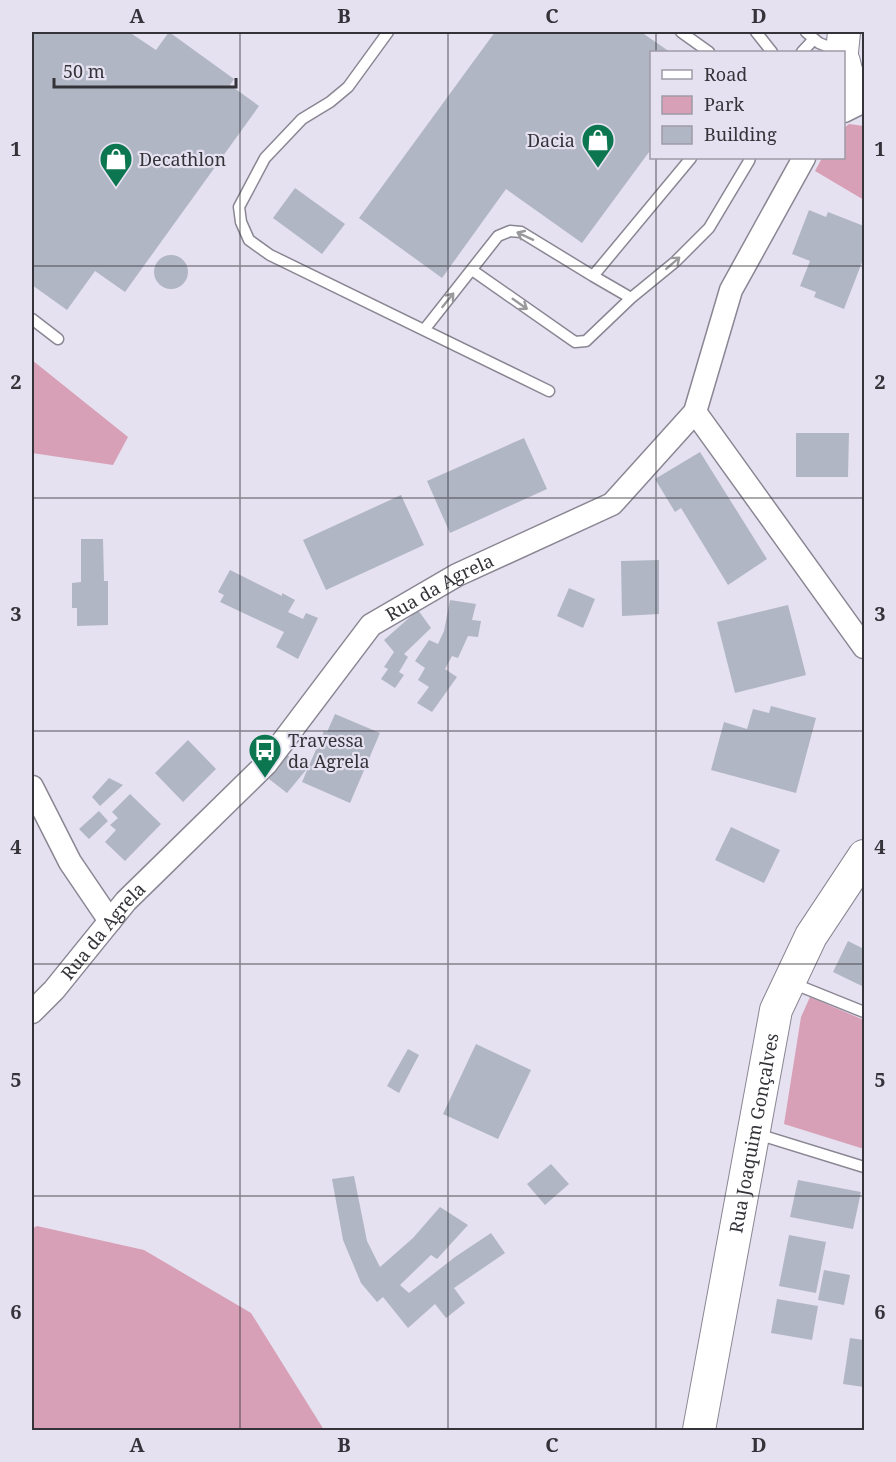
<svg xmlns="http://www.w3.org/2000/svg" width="896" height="1462" font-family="'Noto Serif',serif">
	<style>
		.green { fill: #d8a0b6 }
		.building { fill: #b1b6c4 }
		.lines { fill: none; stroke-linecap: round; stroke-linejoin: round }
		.service-casing { stroke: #8a8693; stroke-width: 13 }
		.minor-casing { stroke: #8a8693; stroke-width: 25 }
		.secondary-casing { stroke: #8a8693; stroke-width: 34 }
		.service { stroke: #fff; stroke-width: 10 }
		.minor { stroke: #fff; stroke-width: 22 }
		.secondary { stroke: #fff; stroke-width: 32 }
		.oneway { stroke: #9a999c }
		.grid { fill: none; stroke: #343339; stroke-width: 1.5; stroke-opacity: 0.55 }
		.labels { text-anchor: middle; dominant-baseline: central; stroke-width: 4.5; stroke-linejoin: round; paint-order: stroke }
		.poi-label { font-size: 18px; fill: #343339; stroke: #e5e1f0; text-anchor: start }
		.street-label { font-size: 18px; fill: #343339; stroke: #e5e1f0 }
		.neatline { fill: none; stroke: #343339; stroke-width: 2 }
		.grid-label { font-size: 20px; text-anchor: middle; font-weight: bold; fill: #343339 }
	</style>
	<rect width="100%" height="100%" fill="#e5e1f0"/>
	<path class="green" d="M849 124 864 126V200L815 171 822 158H844V128Z
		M32 360 128 437 113 465 32 453Z
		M810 997 864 1020V1149L784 1124 801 1017Z
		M37 1226 144 1250 251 1313 324 1430H32V1229Z"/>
	<path class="building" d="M32 32H129L156 50 169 32 234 79 230 85 259 106 125 292 95 271 67 310 32 285Z
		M495 32H641L670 52H652V148L582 243 506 189 442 278 359 218Z
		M295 188 345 224 322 254 273 218Z
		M809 210 826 217 828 212 864 226V257L844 309 814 297 816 292 800 286 810 261 792 254Z
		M154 272a17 17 0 1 1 34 0a17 17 0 1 1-34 0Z
		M796 433H849L848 477H796Z
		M524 438 547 489 450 533 427 481Z
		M700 452 767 559 728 585 681 508 675 512 655 479Z
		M401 495 424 545 326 590 303 540Z
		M81 539H103L104 581H108V625L77 626V608H72V583L81 582Z
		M659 560V614L622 616 621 561Z
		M230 570 282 596V593L295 600 288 612 303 619 306 613 318 618 298 659 276 647 284 632 220 602 224 595 218 592Z
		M569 588 595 599 583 628 557 616Z
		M450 600 476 604 472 620 481 621 478 637 468 636 458 658 452 656 445 669 457 677 432 712 417 703 429 687 418 680 425 668 415 661 429 640 438 644 444 631Z
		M788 605 806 675 735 693 717 622Z
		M418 610 431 628 404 654 408 657 399 672 404 675 395 688 381 679 388 669 384 667 394 652 384 640Z
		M771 706 816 718 796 793 711 770 724 722 747 729 753 709 769 713Z
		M335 714 380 733 350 803 302 782 324 731 327 732Z
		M188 740 216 769 183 802 155 773Z
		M287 755 306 770 287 793 269 779Z
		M109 778 123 785 100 806 92 797Z
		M130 794 161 824 125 861 105 842 116 830 110 825 118 818 112 812Z
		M99 811 108 821 89 839 79 829Z
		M731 827 780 850 764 883 715 860Z
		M848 941 864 949V987L833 972Z
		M476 1044 531 1070 498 1139 443 1114Z
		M408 1049 419 1055 399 1093 387 1086Z
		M551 1164 569 1184 545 1205 527 1184Z
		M354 1176 367 1241 380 1267 413 1238 440 1207 468 1225 437 1259 431 1255 400 1285 409 1293 455 1257 491 1233 505 1253 454 1288 465 1303 446 1318 435 1304 408 1328 383 1297 377 1302 361 1283 343 1240 332 1179Z
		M798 1180 861 1192 853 1229 790 1217Z
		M789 1235 826 1242 816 1293 779 1286Z
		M824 1270 850 1275 844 1305 818 1300Z
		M777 1299 818 1306 812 1340 771 1333Z
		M850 1338 864 1340V1387L843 1384Z"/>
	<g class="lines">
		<g class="service-casing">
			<path id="service" d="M388 32 348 87 330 102 302 119 265 158 239 207 241 222 249 240 270 255 549 391
				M681 32 709 52
				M756 32 772 52
				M806 32 819 43 839 51
				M802 52 814 39
				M472 270 575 342 586 341 631 298 675 262 709 228 749 161 750 158
				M593 276 691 158
				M32 319 58 339
				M424 330 498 236 510 231 521 232 593 276 631 298
				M792 983 864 1012
				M757 1134 864 1167"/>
		</g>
		<g class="minor-casing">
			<g id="minor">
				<path d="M844 111 864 101"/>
				<path d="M695 412 864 647"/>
				<path d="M32 787 70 862 110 921"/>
				<path id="s1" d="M32 1012 54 990 126 901 266 764 371 625 457 575 612 504 695 412 731 290 804 158"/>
			</g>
		</g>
		<g class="secondary-casing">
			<g id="secondary">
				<path d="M842 52 844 32"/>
				<path d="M844 62C846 76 854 88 864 98"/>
				<path id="s2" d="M699 1430 776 1010 811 936 864 856"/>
			</g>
		</g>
		<use href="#service" class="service"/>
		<use href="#minor" class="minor"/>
		<use href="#secondary" class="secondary"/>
	</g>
	<defs><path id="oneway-shaft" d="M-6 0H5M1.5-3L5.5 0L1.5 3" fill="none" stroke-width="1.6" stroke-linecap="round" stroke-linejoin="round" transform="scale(1.5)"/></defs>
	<g class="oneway">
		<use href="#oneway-shaft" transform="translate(525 236) rotate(-155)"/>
		<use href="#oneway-shaft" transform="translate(673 263) rotate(-41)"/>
		<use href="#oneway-shaft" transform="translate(448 300) rotate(-51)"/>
		<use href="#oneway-shaft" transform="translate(520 304) rotate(35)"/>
	</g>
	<path class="grid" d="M240 32V1430M448 32V1430M656 32V52M656 158V1430M32 266H864M32 498H864M32 731H864M32 964H864M32 1196H864"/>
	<defs>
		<g id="shop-pin" transform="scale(1.725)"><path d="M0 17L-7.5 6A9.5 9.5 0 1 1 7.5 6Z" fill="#0b764f" stroke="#e5e1f0"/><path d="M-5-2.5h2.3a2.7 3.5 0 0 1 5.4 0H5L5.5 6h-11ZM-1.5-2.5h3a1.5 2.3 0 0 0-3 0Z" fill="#fff"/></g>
		<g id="bus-pin" transform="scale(1.725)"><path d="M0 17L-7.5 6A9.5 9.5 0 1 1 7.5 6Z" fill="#0b764f" stroke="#e5e1f0"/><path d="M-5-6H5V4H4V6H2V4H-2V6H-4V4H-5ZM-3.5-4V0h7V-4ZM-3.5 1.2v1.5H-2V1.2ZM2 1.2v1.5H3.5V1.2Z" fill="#fff"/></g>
	</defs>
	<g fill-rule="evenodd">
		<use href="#shop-pin" x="598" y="140"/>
		<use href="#shop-pin" x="116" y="159"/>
		<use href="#bus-pin" x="265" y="750"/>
	</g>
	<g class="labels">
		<g class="poi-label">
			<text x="575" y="140" text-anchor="end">Dacia</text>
			<text x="139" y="159">Decathlon</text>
			<text x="288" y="740">Travessa<tspan x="288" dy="21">da Agrela</tspan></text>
		</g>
		<g class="street-label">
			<text stroke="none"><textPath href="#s1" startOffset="594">Rua da Agrela</textPath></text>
			<text stroke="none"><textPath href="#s1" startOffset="108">Rua da Agrela</textPath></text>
			<text stroke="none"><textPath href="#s2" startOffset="302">Rua Joaquim Gonçalves</textPath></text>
		</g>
	</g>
	<rect width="896" height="1462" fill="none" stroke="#e5e1f0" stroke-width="66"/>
	<rect x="650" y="51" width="195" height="108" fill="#e5e1f0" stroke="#9e9ba7" stroke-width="1.5"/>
	<rect x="662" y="70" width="30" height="9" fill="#ffffff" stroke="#9e9ba7" stroke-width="1.5"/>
	<text x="704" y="81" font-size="18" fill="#343339">Road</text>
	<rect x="662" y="96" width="30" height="18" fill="#d8a0b6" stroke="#9e9ba7" stroke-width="1.5"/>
	<text x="704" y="111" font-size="18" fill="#343339">Park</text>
	<rect x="662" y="126" width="30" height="18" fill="#b1b6c4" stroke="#9e9ba7" stroke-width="1.5"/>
	<text x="704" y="141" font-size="18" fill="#343339">Building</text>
	<path d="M54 78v9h182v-9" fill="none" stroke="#343339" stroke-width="3"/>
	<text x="63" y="78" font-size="18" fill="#343339" stroke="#e5e1f0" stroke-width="4.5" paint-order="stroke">50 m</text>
	<rect x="33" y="33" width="830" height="1396" class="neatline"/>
	<g class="grid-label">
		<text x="137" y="23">A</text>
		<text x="344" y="23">B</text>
		<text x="552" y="23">C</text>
		<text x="759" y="23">D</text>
		<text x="16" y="156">1</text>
		<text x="880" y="156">1</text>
		<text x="16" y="389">2</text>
		<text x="880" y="389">2</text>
		<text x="16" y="621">3</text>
		<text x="880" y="621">3</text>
		<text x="16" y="854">4</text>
		<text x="880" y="854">4</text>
		<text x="16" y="1087">5</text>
		<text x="880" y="1087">5</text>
		<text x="16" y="1319">6</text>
		<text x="880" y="1319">6</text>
		<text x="137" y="1452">A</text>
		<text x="344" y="1452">B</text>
		<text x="552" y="1452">C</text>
		<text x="759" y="1452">D</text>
	</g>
</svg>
